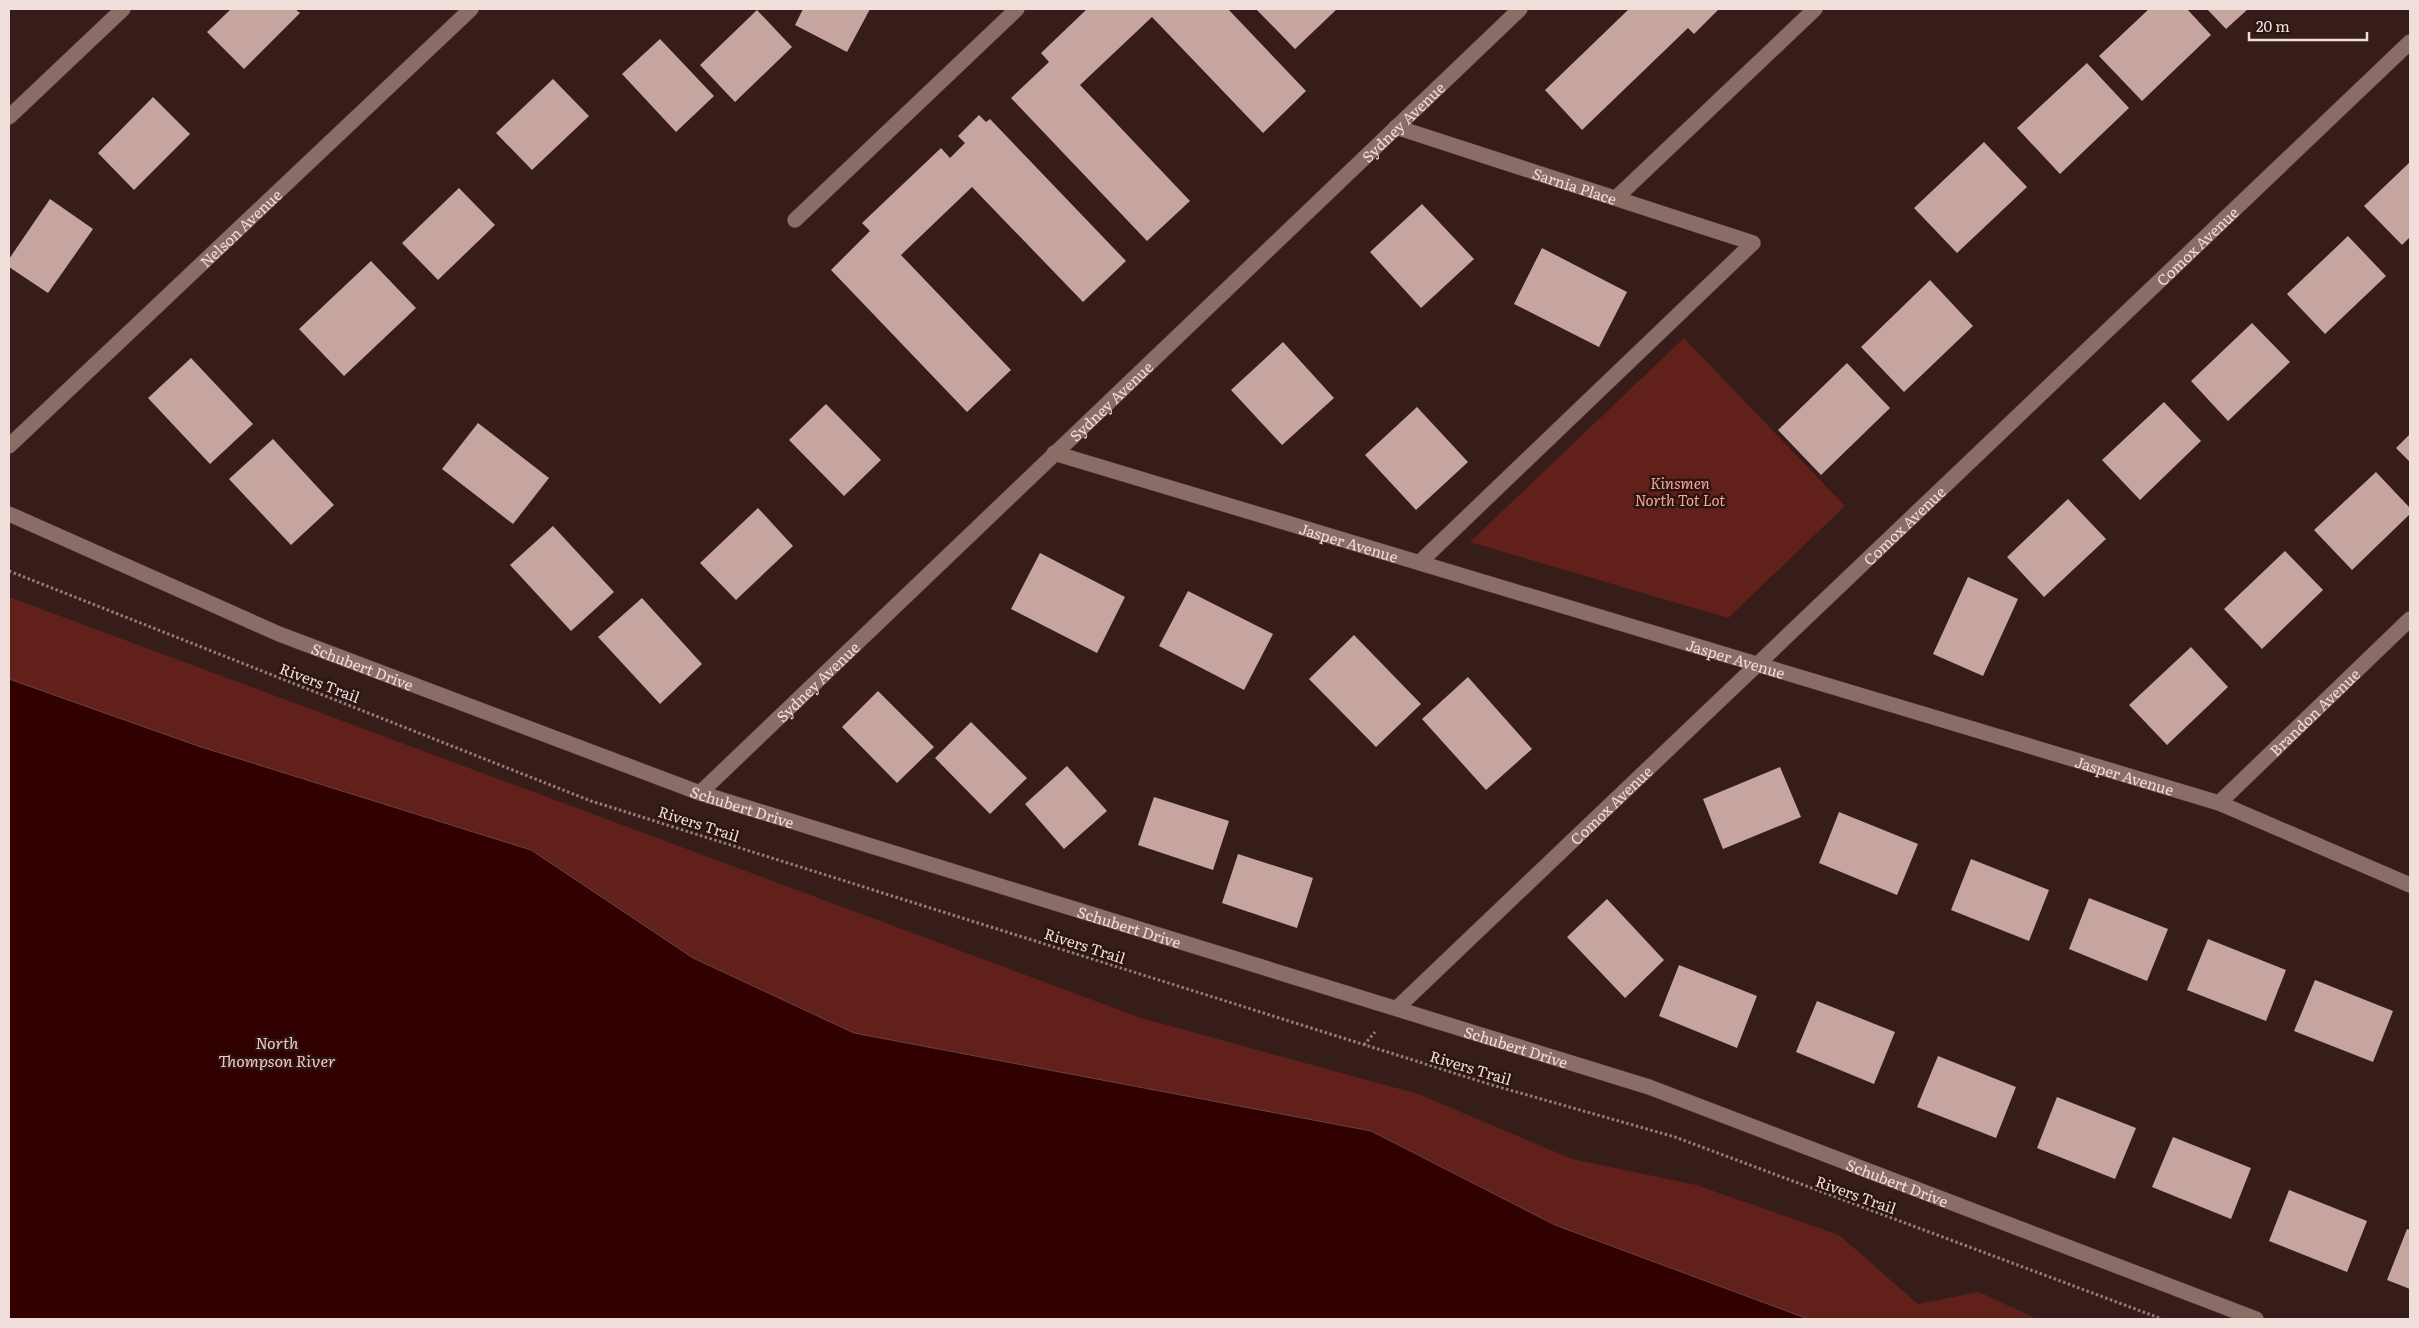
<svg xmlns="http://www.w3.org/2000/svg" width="2419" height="1328" font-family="Literata,serif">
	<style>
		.green { fill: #62201a }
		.water { fill: #310101; stroke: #6a4342 }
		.building { fill: #c6a5a0 }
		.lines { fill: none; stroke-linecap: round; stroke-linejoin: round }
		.minor-casing { stroke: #503b38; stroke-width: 16 }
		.path { stroke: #937d7a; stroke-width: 3; stroke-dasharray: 2.5 2.5; stroke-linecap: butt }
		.minor { stroke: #8b6d68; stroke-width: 15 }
		.labels { text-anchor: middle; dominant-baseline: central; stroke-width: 5; stroke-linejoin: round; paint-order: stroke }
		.street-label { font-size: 15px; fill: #f0dedb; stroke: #2c1411 }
		.park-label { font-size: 15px; font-style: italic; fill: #faa599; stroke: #2c1411 }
		.water-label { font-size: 16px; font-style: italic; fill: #f4c8c1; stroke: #2c1411 }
	</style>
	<rect width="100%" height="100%" fill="#371d1a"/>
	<path class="green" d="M1684 338 1845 506 1728 618 1470 542Z
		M9 597 1141 1018 1418 1094 1572 1159 1696 1185 1839 1235 1918 1304 1979 1292 2037 1319H1808L1555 1225 1371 1131 854 1033 693 958 531 850 198 746 9 679Z"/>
	<path class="water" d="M9 679 198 746 531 850 693 958 854 1033 1371 1131 1555 1225 1808 1319H9Z"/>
	<path class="building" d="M231 9H295L300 13 244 69 207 32Z
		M803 9H870L847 52 795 25Z
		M1087 9H1228L1306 91 1263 133 1152 17 1080 85 1190 201 1147 241 1011 98 1049 62 1041 53Z
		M1256 9H1337L1295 49Z
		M1629 9H1719L1694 34 1688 28 1582 130 1545 90Z
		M2149 9H2187L2211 35 2142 101 2099 56Z
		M2207 9H2248L2226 29Z
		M757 10 792 47 735 102 700 65Z
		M660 39 714 96 676 132 622 74Z
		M2087 63 2129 108 2060 174 2017 128Z
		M553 79 589 116 532 170 496 133Z
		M153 97 190 134 134 190 98 153Z
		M979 115 986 122 990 119 1126 261 1083 302 972 187 901 255 1011 370 967 412 831 270 870 231 862 223 941 148 950 158 965 143 958 136Z
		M1984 142 2027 187 1957 253 1914 208Z
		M2410 162V237L2402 245 2364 206Z
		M459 188 495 225 438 280 402 243Z
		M50 199 93 229 48 293 9 267V259Z
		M1422 204 1474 259 1421 308 1370 252Z
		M2348 236 2386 276 2325 334 2287 294Z
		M1542 248 1627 292 1599 347 1514 304Z
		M371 261 416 308 344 376 299 329Z
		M1930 280 1973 326 1904 392 1861 347Z
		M2252 323 2290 362 2228 421 2191 381Z
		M1283 342 1334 398 1282 445 1231 390Z
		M191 358 253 424 210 464 148 398Z
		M1847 363 1890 408 1821 475 1778 430Z
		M2164 402 2201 441 2140 500 2102 460Z
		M826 404 881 460 844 496 789 440Z
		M1417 407 1468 462 1416 510 1365 455Z
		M478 423 549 478 513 524 442 469Z
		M2410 434V462L2396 448Z
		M273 439 334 505 291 545 229 479Z
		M2376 472 2410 508V514L2352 570 2314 530Z
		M2068 499 2106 539 2044 597 2007 557Z
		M758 508 793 546 736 600 700 563Z
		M553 526 614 592 571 631 510 565Z
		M2285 551 2323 590 2262 649 2224 609Z
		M1040 553 1125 597 1097 653 1011 609Z
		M1968 577 2018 599 1983 676 1933 654Z
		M1188 591 1273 634 1244 690 1159 646Z
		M642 598 702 664 660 704 598 637Z
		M1354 635 1421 704 1376 747 1309 679Z
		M2191 647 2228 687 2167 745 2129 705Z
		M1468 677 1532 749 1486 790 1422 719Z
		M878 691 934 747 897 783 842 727Z
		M971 722 1027 778 990 814 935 758Z
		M1067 766 1107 811 1064 849 1025 804Z
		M1780 767 1801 817 1723 849 1703 799Z
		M1154 797 1229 821 1213 870 1138 845Z
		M1839 812 1918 844 1897 895 1819 863Z
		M1238 854 1313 878 1297 928 1222 903Z
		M1971 859 2049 890 2029 941 1951 910Z
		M2089 898 2168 929 2147 981 2069 949Z
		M1607 899 1664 960 1625 998 1567 937Z
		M2208 939 2286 970 2266 1021 2187 990Z
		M1679 965 1757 996 1737 1048 1659 1016Z
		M2315 980 2393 1011 2373 1062 2294 1031Z
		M1817 1001 1895 1032 1874 1084 1796 1052Z
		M1938 1056 2016 1087 1996 1138 1917 1107Z
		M2057 1097 2136 1128 2115 1179 2037 1148Z
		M2173 1137 2251 1168 2231 1219 2152 1187Z
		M2289 1190 2367 1221 2347 1272 2269 1241Z
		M2407 1229 2410 1230V1289L2387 1280Z"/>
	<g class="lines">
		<g class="minor-casing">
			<g id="minor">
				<path d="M9 117 123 9"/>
				<path id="s1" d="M1396 127 1753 243 1420 562"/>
				<path d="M1616 198 1815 9"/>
				<path d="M795 220 1017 9"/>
				<path id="s2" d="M9 446 471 9"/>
				<path id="s3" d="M1054 453 2219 803 2410 885"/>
				<path id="s4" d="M9 514 279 634 700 793 1649 1087 2256 1319"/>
				<path id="s5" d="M700 793 1520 9"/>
				<path id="s6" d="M2219 803 2410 619"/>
				<path id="s7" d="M1397 1008 2410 42"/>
			</g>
		</g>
		<path class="path" d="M9 571 591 801 1492 1085 1675 1137 2162 1319
			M1364 1045 1375 1032"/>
		<use href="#minor" class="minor"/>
	</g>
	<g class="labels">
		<g class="street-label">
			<text stroke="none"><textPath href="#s5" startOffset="972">Sydney Avenue</textPath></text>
			<text stroke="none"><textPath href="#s1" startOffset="188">Sarnia Place</textPath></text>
			<text stroke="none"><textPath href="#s2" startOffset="318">Nelson Avenue</textPath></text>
			<text stroke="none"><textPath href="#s7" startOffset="1105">Comox Avenue</textPath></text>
			<text stroke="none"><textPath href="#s5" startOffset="568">Sydney Avenue</textPath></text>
			<text stroke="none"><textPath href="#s7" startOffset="700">Comox Avenue</textPath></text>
			<text stroke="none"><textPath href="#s3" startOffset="308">Jasper Avenue</textPath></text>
			<text stroke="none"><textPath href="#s3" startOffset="712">Jasper Avenue</textPath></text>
			<text stroke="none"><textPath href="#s4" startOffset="385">Schubert Drive</textPath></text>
			<text stroke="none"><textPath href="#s5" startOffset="162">Sydney Avenue</textPath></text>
			<text transform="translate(320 682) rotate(21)">Rivers Trail</text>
			<text stroke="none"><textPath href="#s6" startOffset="132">Brandon Avenue</textPath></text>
			<text stroke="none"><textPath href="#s3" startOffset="1118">Jasper Avenue</textPath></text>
			<text stroke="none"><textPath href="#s4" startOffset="790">Schubert Drive</textPath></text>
			<text stroke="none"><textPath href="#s7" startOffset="295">Comox Avenue</textPath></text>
			<text transform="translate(699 823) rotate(18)">Rivers Trail</text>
			<text stroke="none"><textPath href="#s4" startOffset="1195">Schubert Drive</textPath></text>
			<text transform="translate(1085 945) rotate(18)">Rivers Trail</text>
			<text stroke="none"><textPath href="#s4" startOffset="1600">Schubert Drive</textPath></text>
			<text transform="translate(1471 1067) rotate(17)">Rivers Trail</text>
			<text stroke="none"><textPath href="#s4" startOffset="2005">Schubert Drive</textPath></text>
			<text transform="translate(1856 1194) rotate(20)">Rivers Trail</text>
		</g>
		<g class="park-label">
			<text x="1680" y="482">Kinsmen<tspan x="1680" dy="17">North Tot Lot</tspan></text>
		</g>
		<g class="water-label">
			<text x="277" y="1042">North<tspan x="277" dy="18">Thompson River</tspan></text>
		</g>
	</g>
	<rect width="2419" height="1328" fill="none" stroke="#f0dedb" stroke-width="20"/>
	<path d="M2249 32v8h118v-8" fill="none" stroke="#f0dedb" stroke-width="2.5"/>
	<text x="2256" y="32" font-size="15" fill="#f0dedb" stroke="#2c1411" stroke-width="4" paint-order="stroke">20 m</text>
</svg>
